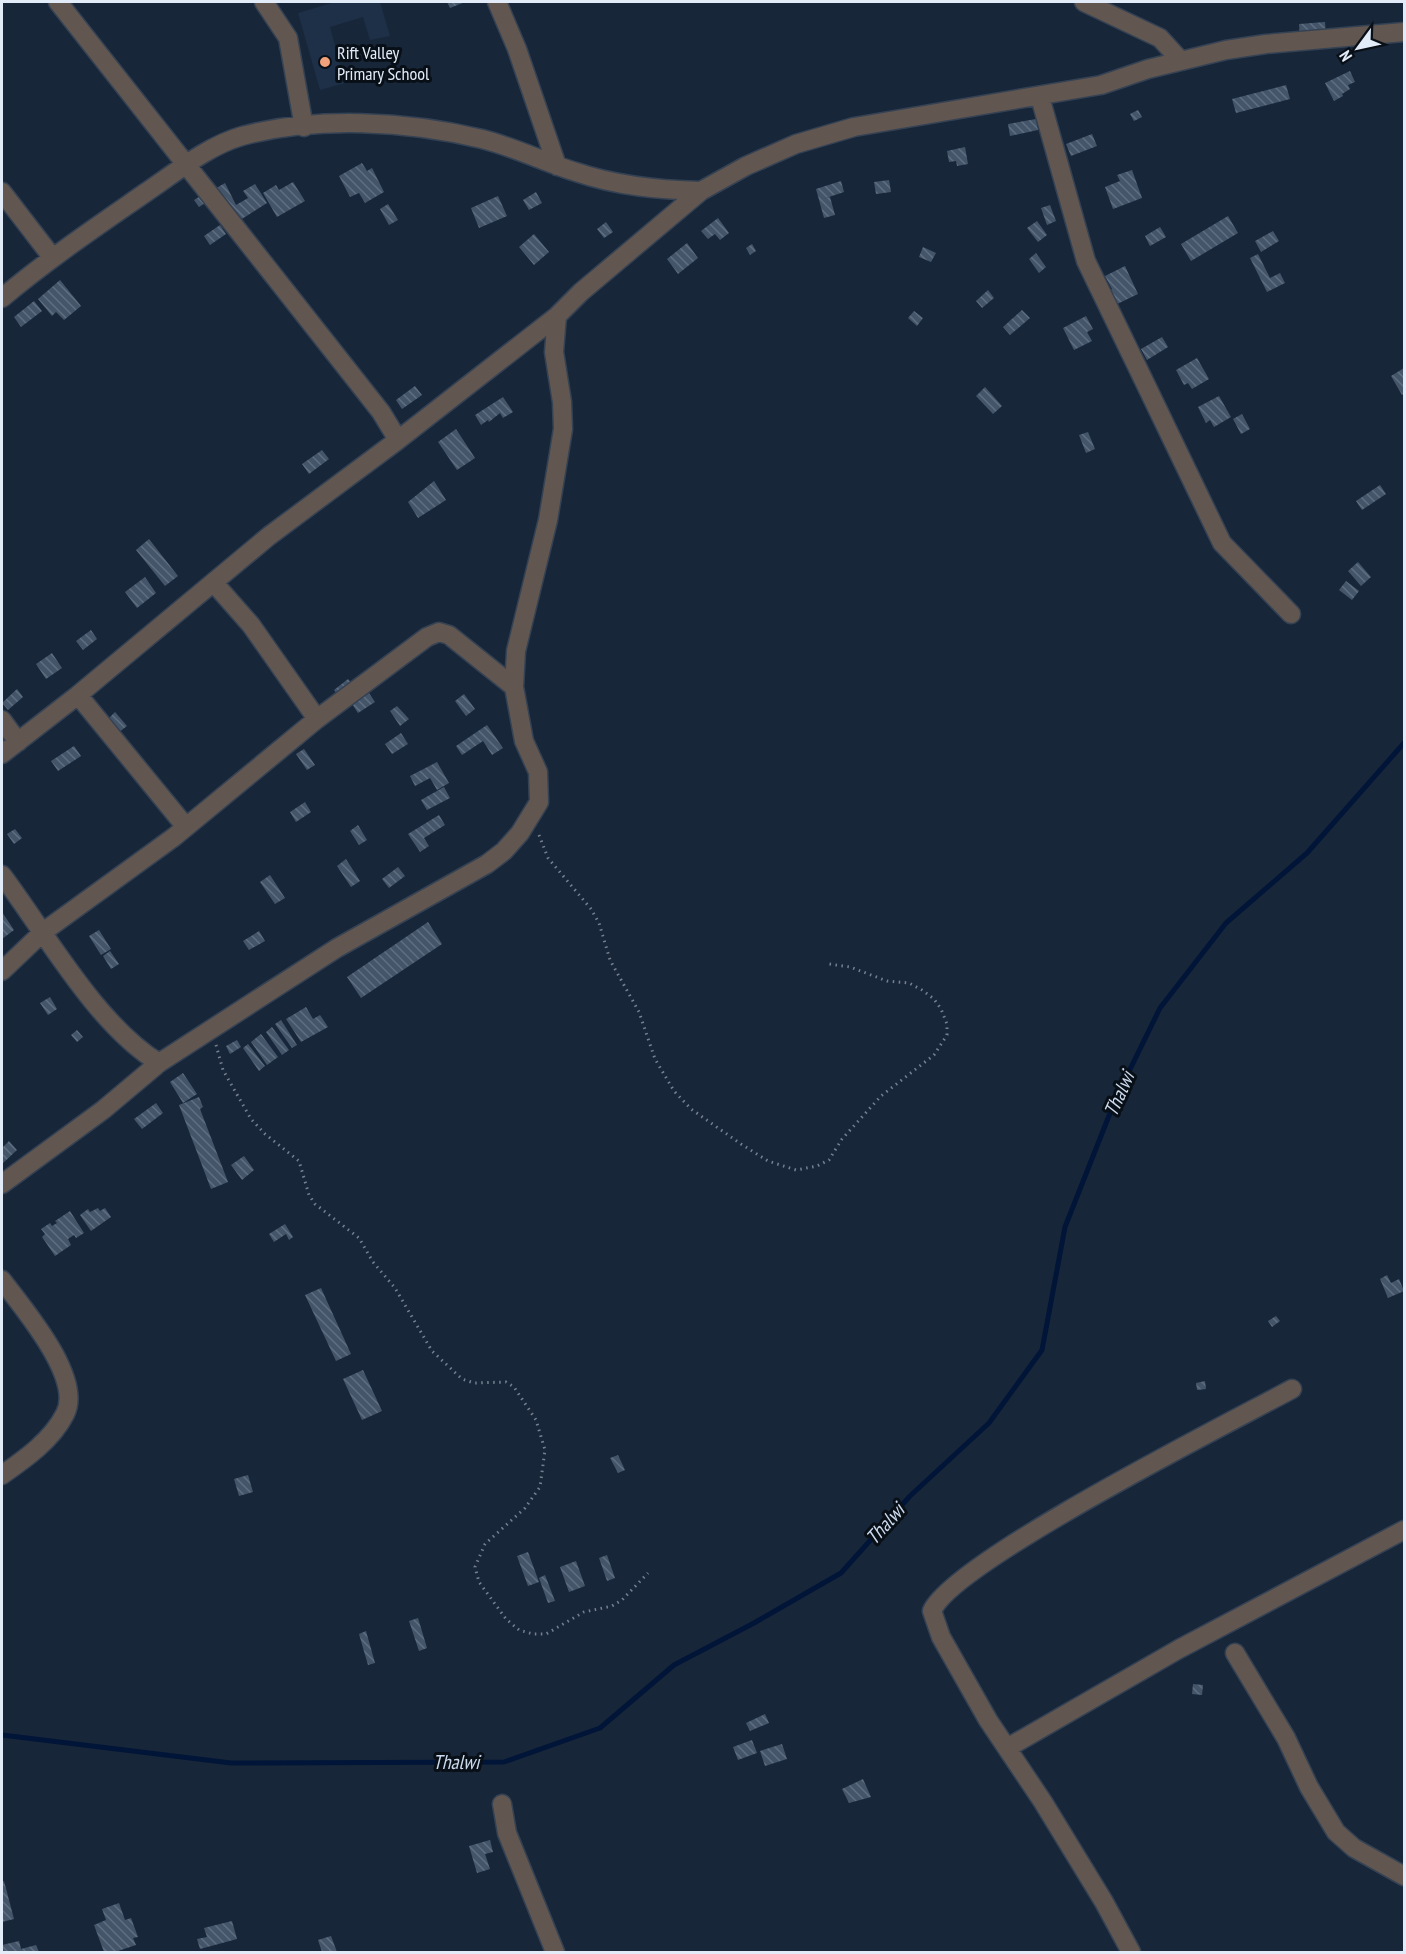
<svg xmlns="http://www.w3.org/2000/svg" width="1406" height="1954" font-family="'PT Sans Narrow',sans-serif">
	<style>
		.built { fill: #1d3048 }
		.lines { fill: none; stroke-linecap: round; stroke-linejoin: round }
		.stream { stroke: #001538; stroke-width: 5 }
		.building { fill: url(#building-back-hatch) }
		.minor-casing { stroke: #344254; stroke-width: 21 }
		.path { stroke: #758191; stroke-width: 3; stroke-dasharray: 1.5 4.5; stroke-linecap: butt }
		.minor { stroke: #625650; stroke-width: 18 }
		.poi-dot { fill: #f1a17b; stroke: #090f17; stroke-width: 2 }
		.labels { text-anchor: middle; dominant-baseline: central; stroke-width: 6; stroke-linejoin: round; paint-order: stroke }
		.poi-label { font-size: 18px; fill: #e2ecf9; stroke: #090f17; text-anchor: start }
		.water-label { font-size: 20px; font-style: italic; fill: #cbdaed; stroke: #090f17 }
	</style>
	<defs>
		<pattern id="building-back-hatch" width="6" height="6" patternUnits="userSpaceOnUse" patternTransform="scale(1.5)"><rect width="6" height="6" fill="#44556a"/><path d="M-1 5l2 2M0 0l6 6M5-1l2 2" fill="none" stroke="#5f6e80"/></pattern>
	</defs>
	<rect width="100%" height="100%" fill="#182639"/>
	<path class="built" d="M335 2H380L390 36 370 40 363 17 330 27 345 83 320 90 298 13Z"/>
	<g class="lines">
		<path class="stream" d="M2 1735 231 1763 504 1762 600 1728 674 1665 754 1623 841 1573 910 1496 989 1423 1042 1350 1065 1227 1116 1098 1160 1008 1226 923 1307 853 1404 743"/>
	</g>
	<path class="building" d="M447 2H465L450 8Z
		M1325 22 1326 35 1300 38 1299 24Z
		M1350 71 1355 82 1348 85 1350 89 1342 94 1343 96 1334 101 1325 83Z
		M1286 85 1290 99 1236 113 1232 99Z
		M1138 110 1142 117 1134 121 1130 114Z
		M1036 119 1038 130 1010 136 1008 124Z
		M1092 134 1097 146 1071 156 1066 144Z
		M965 147 968 164 957 166 956 161 949 162 947 151Z
		M362 163 367 171 372 168 384 192 365 203 359 193 350 197 339 176Z
		M1132 170 1142 198 1113 209 1105 187 1120 181 1117 175Z
		M889 180 891 192 876 194 874 182Z
		M841 181 844 192 823 199 830 197 835 215 824 218 816 189Z
		M293 182 305 201 277 217 263 193 276 185 279 190Z
		M225 183 236 205 248 198 243 191 255 184 267 203 234 224 213 190Z
		M536 192 542 203 529 210 523 200Z
		M202 195 207 202 199 207 194 200Z
		M498 196 507 216 479 228 471 208Z
		M388 204 398 220 389 225 380 209Z
		M1050 205 1056 221 1047 225 1041 208Z
		M1228 216 1238 233 1191 261 1181 244Z
		M718 218 729 233 720 240 715 234 708 239 701 231Z
		M1037 221 1047 235 1038 242 1027 228Z
		M606 222 613 232 604 238 597 229Z
		M220 225 226 234 210 245 204 236Z
		M1160 227 1166 237 1150 246 1145 236Z
		M1273 231 1279 241 1261 252 1255 241Z
		M534 234 549 252 534 265 519 247Z
		M687 243 698 258 678 274 667 259Z
		M752 244 756 251 750 255 746 248Z
		M923 247 936 253 931 262 919 257Z
		M1036 253 1046 267 1039 273 1029 259Z
		M1258 254 1270 278 1280 273 1285 283 1267 292 1250 258Z
		M1125 266 1138 294 1113 306 1106 292 1112 289 1105 276Z
		M60 280 81 306 64 320 56 312 52 316 38 299Z
		M988 290 994 298 982 308 976 301Z
		M34 301 42 311 21 327 14 317Z
		M1022 310 1030 318 1010 335 1003 327Z
		M914 311 923 318 917 326 908 318Z
		M1086 316 1093 329 1087 332 1092 341 1074 350 1063 328Z
		M1162 337 1168 347 1147 360 1141 349Z
		M1197 358 1209 379 1192 389 1188 383 1184 385 1176 370Z
		M1404 368V393L1402 395 1391 376Z
		M415 386 422 395 402 409 396 400Z
		M985 387 1002 406 993 414 976 396Z
		M1219 396 1231 417 1214 427 1210 420 1206 423 1198 407Z
		M503 397 513 412 503 418 500 413 489 422 488 420 481 425 475 415Z
		M1242 414 1250 429 1241 434 1233 419Z
		M456 429 475 458 457 470 438 442Z
		M1088 432 1095 449 1086 453 1079 435Z
		M322 450 329 459 309 474 302 464Z
		M434 481 446 500 418 518 408 502Z
		M1380 485 1386 494 1362 510 1356 501Z
		M149 539 178 576 165 586 136 550Z
		M1358 562 1371 577 1361 586 1348 571Z
		M145 577 156 593 137 608 125 592Z
		M1346 581 1359 591 1352 600 1339 590Z
		M91 630 97 639 83 650 76 641Z
		M52 653 62 668 46 679 36 664Z
		M348 679 355 687 341 699 334 690Z
		M17 689 23 697 8 710 2 703Z
		M369 693 375 702 358 713 352 704Z
		M464 694 475 709 466 716 455 701Z
		M397 706 409 719 400 726 390 711Z
		M115 712 127 726 118 733 107 720Z
		M487 725 503 748 492 755 483 741 462 755 456 746Z
		M401 733 408 744 392 754 385 744Z
		M74 746 81 756 58 771 51 761Z
		M304 749 315 765 307 770 296 754Z
		M437 762 449 783 437 790 430 778 415 786 410 776Z
		M444 787 450 798 427 810 421 800Z
		M305 802 311 812 296 822 290 812Z
		M439 815 445 825 424 838 429 846 420 852 408 834Z
		M358 825 367 840 359 845 350 831Z
		M15 829 22 838 14 844 7 834Z
		M346 859 360 881 351 887 337 866Z
		M398 867 405 876 389 888 382 879Z
		M270 875 285 898 275 904 260 882Z
		M2 912 14 930 2 939Z
		M428 922 442 944 361 998 347 977Z
		M99 930 111 949 101 955 89 936Z
		M259 931 265 941 249 950 243 941Z
		M110 951 119 964 111 969 103 956Z
		M50 997 57 1009 48 1015 40 1003Z
		M306 1007 313 1019 320 1015 328 1027 301 1042 286 1019Z
		M281 1020 297 1045 292 1048 275 1024Z
		M272 1027 289 1050 282 1055 266 1032Z
		M77 1030 83 1037 77 1042 71 1035Z
		M261 1034 278 1057 267 1065 251 1042Z
		M237 1040 241 1047 230 1054 226 1046Z
		M248 1044 265 1066 259 1071 243 1048Z
		M183 1073 197 1094 183 1103 170 1082Z
		M199 1097 203 1107 200 1109 228 1182 211 1189 179 1105Z
		M156 1103 163 1113 142 1129 134 1119Z
		M9 1141 17 1150 2 1164V1148Z
		M244 1156 254 1170 242 1180 231 1165Z
		M98 1208 100 1211 105 1208 111 1217 91 1231 80 1215 88 1209 90 1212Z
		M70 1211 84 1233 76 1238 74 1235 68 1239 71 1245 55 1256 42 1237 45 1234 41 1229 50 1223 52 1226 57 1223 55 1221Z
		M285 1224 293 1237 289 1240 286 1234 274 1242 269 1234Z
		M1387 1275 1391 1283 1399 1279 1404 1291 1388 1298 1380 1279Z
		M321 1288 351 1354 336 1361 305 1295Z
		M1276 1316 1280 1321 1272 1327 1268 1321Z
		M363 1370 382 1411 362 1420 343 1379Z
		M1205 1381 1206 1389 1197 1390 1196 1383Z
		M618 1455 625 1470 618 1473 610 1458Z
		M248 1475 253 1492 239 1496 234 1479Z
		M528 1552 539 1582 528 1586 517 1556Z
		M607 1555 615 1578 607 1581 599 1558Z
		M576 1561 585 1586 569 1592 560 1567Z
		M545 1575 555 1601 548 1603 539 1578Z
		M418 1618 427 1648 419 1651 409 1621Z
		M366 1631 375 1663 368 1665 359 1634Z
		M1193 1684 1203 1685 1202 1695 1192 1694Z
		M765 1714 769 1723 750 1731 746 1723Z
		M752 1740 757 1753 738 1760 733 1747Z
		M782 1744 787 1759 765 1766 760 1751Z
		M863 1779 871 1797 849 1803 842 1789Z
		M490 1840 493 1852 485 1854 490 1869 477 1873 469 1846Z
		M4 1881 14 1919 2 1922V1882Z
		M119 1903 125 1920 131 1918 138 1937 133 1938 136 1945 115 1952H104L94 1925 106 1920 102 1909Z
		M232 1921 237 1939 200 1949 197 1939 207 1937 204 1928Z
		M331 1936 337 1952H322L318 1940Z
		M19 1941 21 1949 36 1945 39 1952H3L2 1945Z"/>
	<g class="lines">
		<g class="minor-casing">
			<path id="minor" d="M58 2 381 412 398 440
				M264 2 288 38 304 127
				M497 2 517 49 557 166
				M1084 2 1160 38 1181 61
				M1040 97 1086 261 1145 383 1222 543 1291 614
				M2 192 52 257
				M2 298C47 260 96 227 145 193 175 173 207 146 242 136 317 116 407 121 482 139 514 147 544 162 576 172 617 186 658 190 701 191
				M214 583 251 625 317 719
				M78 695 186 827
				M2 720 18 742
				M2 754 78 695 269 536 398 440 557 316 581 292 701 191 746 166 796 144 854 127 1101 85 1148 69 1226 50 1266 44 1404 32
				M2 875C47 935 96 1024 159 1063
				M2 971 43 932 174 837 317 719 427 637 439 632 449 635 514 687
				M2 1184 103 1110 159 1063 337 948 487 864 504 851 520 833 539 802 538 772 524 741 514 687 516 651 548 520 563 429 562 402 554 352 557 316
				M2 1280C22 1307 84 1378 65 1414 52 1440 25 1459 2 1475
				M1235 1653 1286 1738 1309 1787 1336 1832 1354 1848 1404 1876
				M1007 1748 1179 1649 1404 1530
				M502 1804 507 1833 555 1952
				M1131 1952 1104 1902 1043 1802 988 1720 941 1637 932 1611C953 1562 1231 1422 1292 1389"/>
		</g>
		<path class="path" d="M539 835 548 858 591 909 599 923 610 960 639 1012 655 1059 674 1091 691 1109 741 1144 768 1161 796 1170 817 1166 829 1160 842 1139 881 1096 934 1055 947 1035V1024L941 1009 934 999 922 990 909 983 887 981 850 967 829 964
			M216 1045 223 1070 251 1119 265 1134 299 1161 309 1195 315 1204 359 1238 373 1262 395 1288 432 1351 462 1379 474 1383 506 1382 514 1387 536 1420 545 1450 540 1487 525 1508 485 1544 475 1567 479 1582 506 1619 519 1630 533 1634H546L584 1612 612 1606 622 1600 648 1573"/>
		<use href="#minor" class="minor"/>
	</g>
	<circle class="poi-dot" cx="325" cy="62" r="6"/>
	<g class="labels">
		<g class="poi-label">
			<text x="337" y="52">Rift Valley<tspan x="337" dy="21">Primary School</tspan></text>
		</g>
		<g class="water-label">
			<text transform="translate(1119 1094) rotate(-66)">Thalwi</text>
			<text transform="translate(885 1524) rotate(-48)">Thalwi</text>
			<text x="456" y="1762">Thalwi</text>
		</g>
	</g>
	<rect width="1406" height="1954" fill="none" stroke="#e2ecf9" stroke-width="6"/>
	<g transform="translate(1358 48) rotate(237)" stroke="#090f17" stroke-width="4.5" paint-order="stroke">
	<path d="M0-4.5L10 22L0 15L-10 22Z" fill="#e2ecf9"/>
	<text y="-9" font-size="16" font-weight="bold" text-anchor="middle" fill="#e2ecf9">N</text>
	</g>
</svg>
